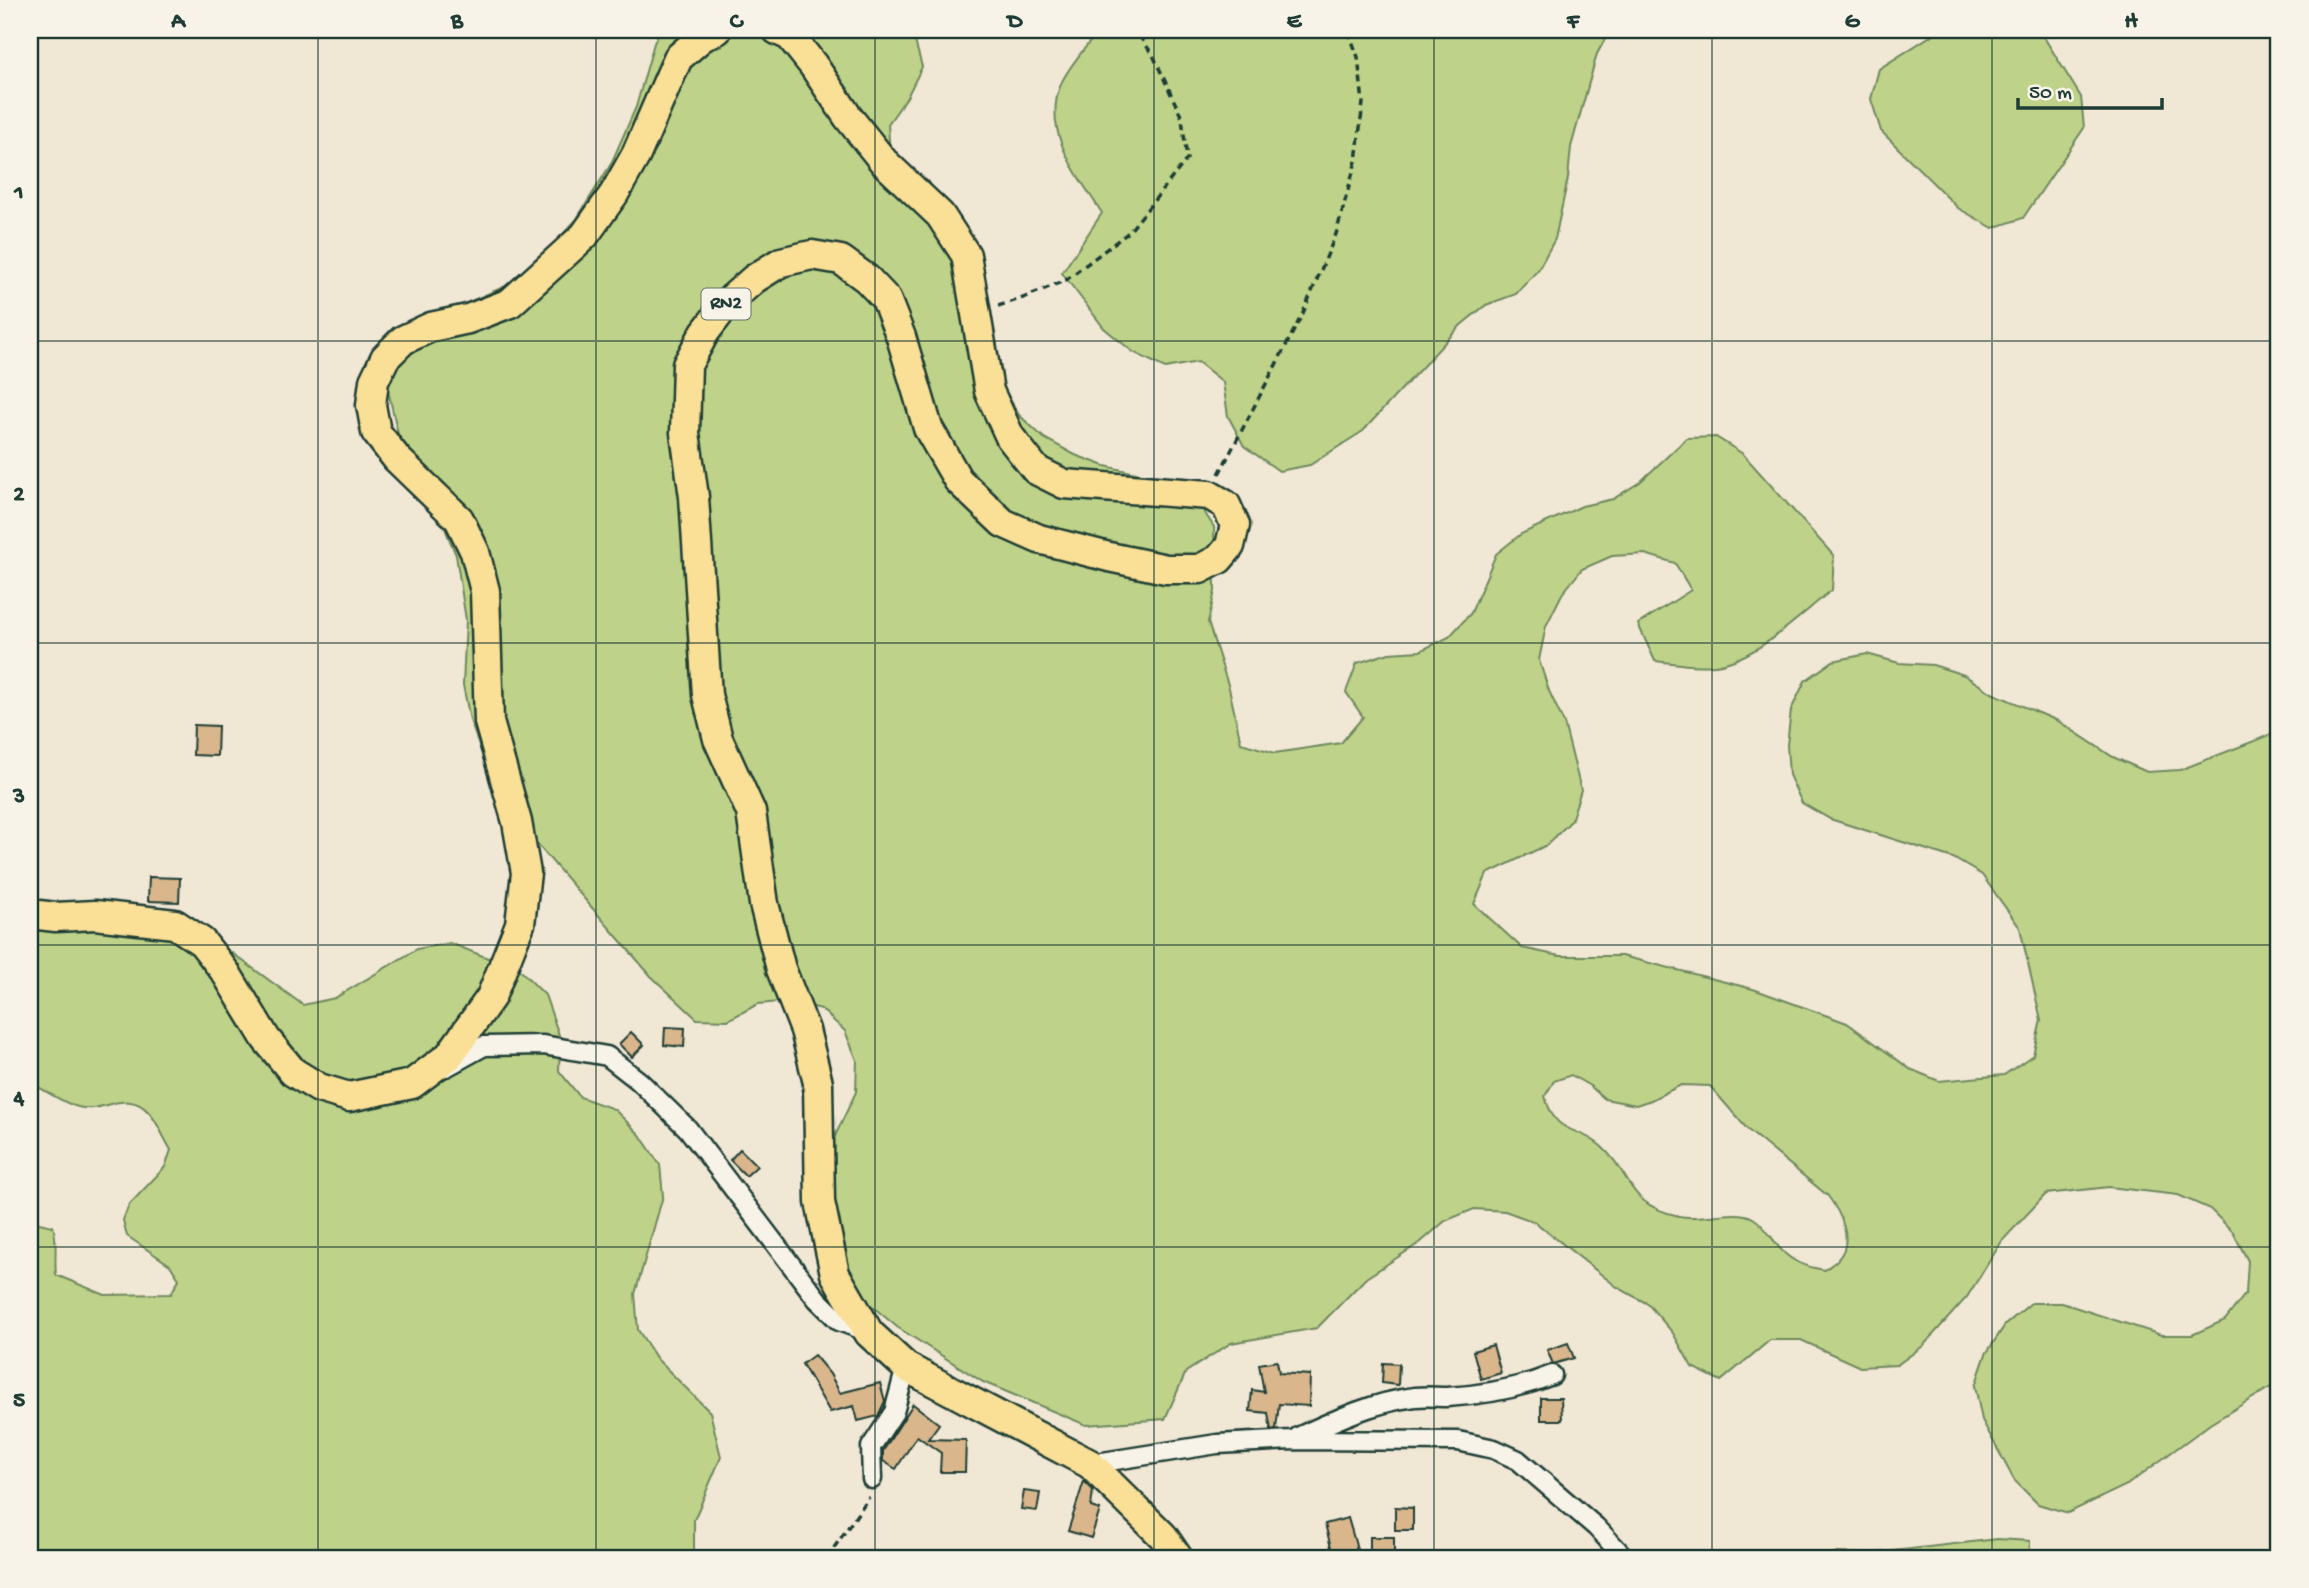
<svg xmlns="http://www.w3.org/2000/svg" width="2309" height="1588" font-family="'Gochi Hand',sans-serif">
	<style>
		.green { fill: #bed389; stroke: #6e885e; stroke-width: 2; fill-rule: evenodd }
		.building { fill: #d9b68b; stroke: #1f3d34; stroke-width: 2 }
		.lines { fill: none; stroke-linecap: round; stroke-linejoin: round }
		.minor-casing { stroke: #1f3d34; stroke-width: 23 }
		.trunk-casing { stroke: #1f3d34; stroke-width: 33 }
		.path { stroke: #1f3d34; stroke-width: 3.5; stroke-dasharray: 7 5; stroke-linecap: butt }
		.minor { stroke: #f7f3e8; stroke-width: 18 }
		.trunk { stroke: #fadf96; stroke-width: 28 }
		.grid { fill: none; stroke: #1f3d34; stroke-width: 2; stroke-opacity: 0.55 }
		.labels { text-anchor: middle; dominant-baseline: central; stroke-width: 6; stroke-linejoin: round; paint-order: stroke }
		.shield { fill: #f7f3e8; stroke: #60746a; stroke-width: 2 }
		.shield-label { font-size: 19px; font-weight: bold; fill: #1f3d34 }
		.neatline { fill: none; stroke: #1f3d34; stroke-width: 2.5 }
		.grid-label { font-size: 23px; text-anchor: middle; font-weight: bold; fill: #1f3d34 }
	</style>
	<rect width="100%" height="100%" fill="#f1e7d5"/>
	<filter id="ink" filterUnits="userSpaceOnUse"><feTurbulence type="fractalNoise" baseFrequency=".0143" numOctaves="2"/><feDisplacementMap in="SourceGraphic" scale="14" xChannelSelector="R" yChannelSelector="G"/><feConvolveMatrix kernelMatrix="1 2 1 2 8 2 1 2 1" color-interpolation-filters="sRGB"/></filter>
	<g filter="url(#ink)">
		<path class="green" d="M660 30H912L922 67 907 97 888 124 890 157 975 266 1000 366 1003 387 1019 415 1044 438 1075 455 1105 466 1167 480 1195 498 1214 527 1215 591 1208 622 1229 688 1241 743 1275 753 1341 743 1363 717 1346 692 1357 663 1389 653 1420 651 1449 637 1471 613 1496 554 1521 534 1582 506 1613 499 1640 482 1687 438 1716 437 1743 454 1834 556 1832 590C1801 614 1763 653 1725 663 1704 669 1676 663 1655 661L1638 624 1691 590 1675 563 1645 554 1612 556 1582 569 1562 594 1546 626 1539 660 1549 691 1564 723 1581 790 1571 821 1547 845 1487 874 1474 904 1522 948 1560 956H1622L1753 989 1847 1023 1910 1069 1939 1081 2004 1075 2033 1055 2041 1020 2020 928 1982 875 1953 858 1830 819 1802 803 1789 775 1787 745 1791 710 1805 681 1833 661 1867 654 1899 663 1933 665 1964 675 1992 693 2058 721 2113 757 2147 772 2180 770 2272 734 2279 737V1382L2210 1424 2127 1485 2068 1513 2038 1504 2014 1480 1982 1420 1975 1386 1986 1354 2005 1325 2031 1303H2062L2161 1335H2192L2225 1320 2246 1293 2248 1261 2233 1232 2210 1209 2178 1195 2109 1187 2046 1194 2002 1241 1967 1297 1923 1346 1897 1365 1860 1367 1801 1340H1770L1721 1381 1692 1367 1673 1333 1648 1304 1617 1287 1535 1222 1505 1211 1474 1209 1445 1221 1421 1242 1366 1278 1317 1328 1231 1343 1186 1372 1165 1419 1086 1425 983 1382 897 1327 834 1274 814 1180 856 1092 857 1060 845 1031 821 1009 791 1001 758 1004 728 1020 697 1019 651 976 511 814 492 783 470 720 463 685 466 620 456 555 432 497 399 438 387 386 399 357 445 312 506 286 532 267 576 220 611 164 636 107 654 43ZM1571 1075 1590 1086 1605 1099 1636 1105 1651 1100 1681 1085 1710 1086 1748 1130 1828 1196C1840 1212 1855 1241 1838 1259 1835 1263 1829 1266 1825 1270 1804 1267 1787 1260 1775 1242 1769 1234 1762 1223 1753 1218 1735 1208 1700 1221 1679 1216 1624 1204 1635 1177 1602 1147 1577 1124 1556 1138 1545 1096L1554 1081Z
			M1099 30H1610L1597 54 1571 147 1568 178 1555 239 1538 270 1516 294 1486 305 1461 325 1363 431 1310 465 1279 471 1244 446 1228 416 1223 382 1198 362 1165 368 1133 352 1104 328 1062 273 1102 213C1078 175 1041 132 1061 84 1068 67 1088 45 1099 30Z
			M1940 30H2034L2045 39 2081 97 2084 128 2023 218 1993 228 1958 208 1881 131 1871 99 1879 69Z
			M30 912 217 942 303 1005 335 998 417 949 450 943 521 971 545 995 560 1038 559 1071 580 1097 614 1109 640 1135 660 1165 663 1196 635 1294 638 1330 657 1359 710 1412 721 1457 694 1520V1551L698 1558H449L429 1551 415 1558H30V1221L53 1226C58 1243 54 1258 56 1275L105 1295 171 1294 179 1279 170 1265 127 1236 123 1220 129 1205 165 1167 171 1150C155 1123 148 1092 110 1104 99 1107 90 1110 78 1107 67 1105 42 1089 30 1082Z
			M1998 1539 2030 1541V1558H1826L1837 1553 1867 1554Z"/>
		<path class="building" d="M194 725 218 726 217 756 193 755Z
			M149 877 180 878 179 902 148 901Z
			M665 1027 685 1028 684 1047 664 1045Z
			M631 1032 644 1045 632 1057 619 1044Z
			M740 1149 757 1166 746 1176 730 1160Z
			M1568 1343 1574 1358 1553 1364 1547 1350Z
			M1493 1345 1501 1373 1481 1379 1473 1351Z
			M814 1355 830 1374 840 1393 880 1383 885 1401 878 1416 858 1421 854 1406 830 1412 802 1364Z
			M1277 1361 1279 1373 1310 1375 1309 1406 1279 1404 1276 1429 1271 1430 1268 1413 1250 1411 1252 1390 1264 1392 1259 1364Z
			M1383 1363 1399 1364 1398 1385 1382 1383Z
			M1541 1398H1561L1562 1420H1541Z
			M913 1404 939 1424 928 1439 966 1440 965 1472H940L941 1453 917 1436 896 1469 883 1461V1451Z
			M1084 1481 1093 1490 1091 1507 1100 1510 1091 1538 1068 1531Z
			M1024 1491 1040 1493 1037 1511 1021 1509Z
			M1395 1507 1413 1508V1530H1395Z
			M1348 1518 1357 1549 1333 1555 1325 1524Z
			M1370 1537H1394V1558H1370Z"/>
		<g class="lines">
			<g class="minor-casing">
				<path id="minor" d="M446 1067 484 1046 543 1045 607 1056 639 1081 688 1129 817 1299 839 1321 869 1332
					M1298 1437C1335 1420 1374 1402 1415 1397 1426 1396 1437 1397 1447 1397 1482 1395 1520 1388 1552 1375
					M1090 1464 1217 1444 1292 1440 1458 1441 1494 1449 1518 1460 1596 1527 1625 1558
					M872 1479 871 1447 894 1412 906 1367"/>
			</g>
			<g class="trunk-casing">
				<path id="trunk" d="M777 30 790 36 813 65 848 117 884 162 940 215 966 255 989 391 1010 437 1036 470 1064 484 1209 495 1226 505 1235 525 1230 546 1219 559 1200 569H1166L1109 557 1039 539 1003 523 958 480 928 428 901 337 886 299 867 279 841 260 812 255 781 262 754 279 728 302 705 332 687 365 685 433 694 497 707 695 718 739 751 812 764 904 781 969 805 1030 818 1083 820 1202 835 1274 869 1333 906 1367 1090 1464 1163 1536 1178 1558
					M30 914 56 917 95 915 175 924 202 942 226 973 266 1039 293 1072 319 1088 349 1097 412 1084 449 1056 491 997 520 924 526 873 517 822 489 722 485 591 475 552 459 519 397 459 376 432 371 405 374 381 385 358 403 340 431 327 468 319 510 303 584 236 614 194 636 155 678 58 702 37 717 30"/>
			</g>
			<path class="path" d="M998 306 1023 298 1066 280 1129 232 1187 159 1182 118 1153 55 1135 30
				M1219 474 1303 313 1336 234 1356 161 1363 103 1358 57 1348 30
				M827 1558 869 1497"/>
			<use href="#minor" class="minor"/>
			<use href="#trunk" class="trunk"/>
		</g>
	</g>
	<path class="grid" d="M318 30V1558M596 30V1558M875 30V1558M1154 30V1558M1434 30V1558M1712 30V1558M1992 30V1558M30 341H2279M30 643H2279M30 945H2279M30 1247H2279"/>
	<g class="labels">
		<rect class="shield" x="701.5" y="288.5" width="49" height="31" rx="5"/>
		<g class="shield-label">
			<text x="726" y="304">RN2</text>
		</g>
	</g>
	<rect width="2309" height="1588" fill="none" stroke="#f7f3e8" stroke-width="77"/>
	<path d="M2018 98v10h144v-10" fill="none" stroke="#1f3d34" stroke-width="3.5"/>
	<text x="2029" y="98" font-size="21" fill="#1f3d34" stroke="#f7f3e8" stroke-width="5" paint-order="stroke">50 m</text>
	<rect x="38" y="38" width="2232" height="1512" class="neatline"/>
	<g class="grid-label">
		<text x="178" y="27">A</text>
		<text x="457" y="27">B</text>
		<text x="736" y="27">C</text>
		<text x="1015" y="27">D</text>
		<text x="1294" y="27">E</text>
		<text x="1573" y="27">F</text>
		<text x="1852" y="27">G</text>
		<text x="2131" y="27">H</text>
		<text x="19" y="198">1</text>
		<text x="19" y="500">2</text>
		<text x="19" y="802">3</text>
		<text x="19" y="1104">4</text>
		<text x="19" y="1406">5</text>
	</g>
</svg>
